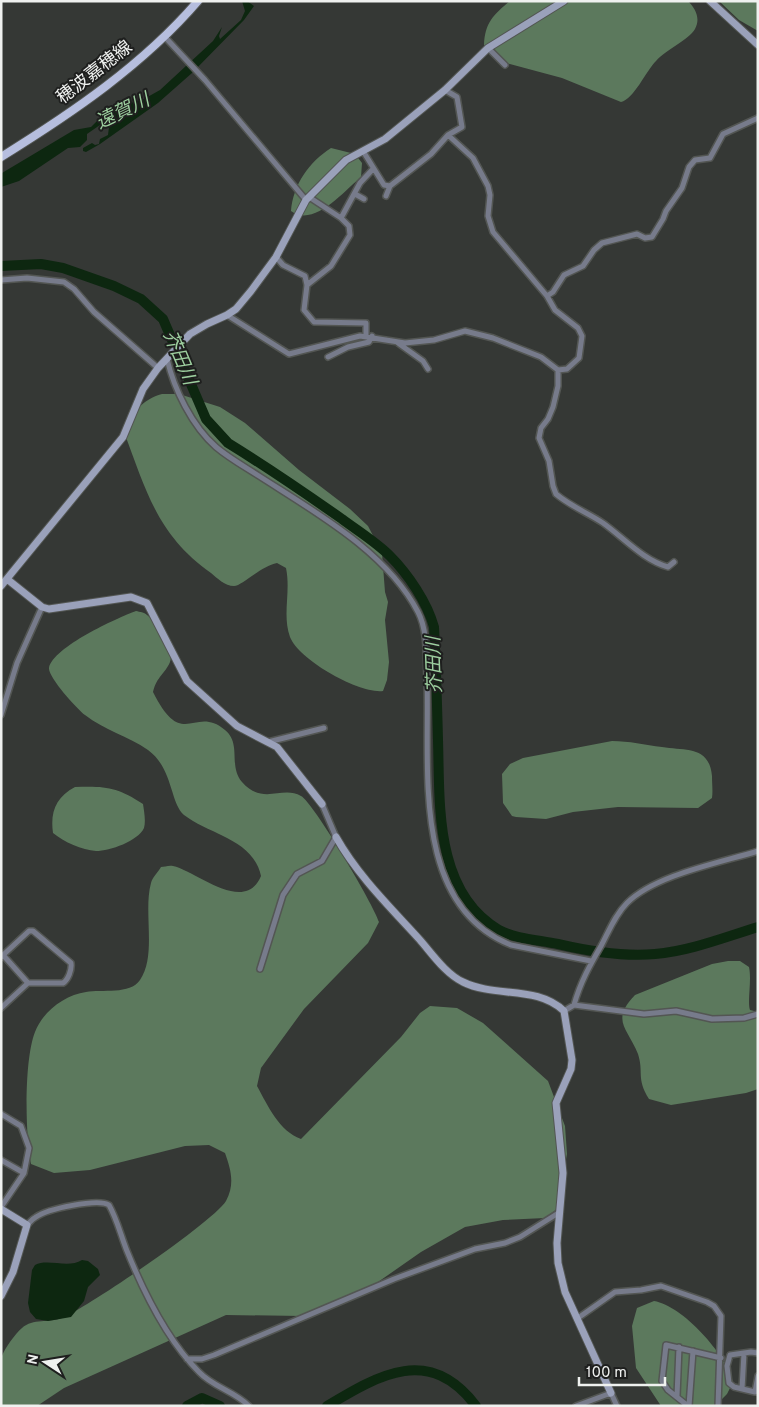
<svg xmlns="http://www.w3.org/2000/svg" width="759" height="1407" font-family="Overpass,'Noto Sans JP',sans-serif">
	<style>
		.forest { fill: #5c795d }
		.water { fill: #0d2710 }
		.lines { fill: none; stroke-linecap: round; stroke-linejoin: round }
		.river { stroke: #0d2710; stroke-width: 10 }
		.street-casing { stroke: #535653; stroke-width: 8 }
		.secondary-casing { stroke: #535653; stroke-width: 9 }
		.primary-casing { stroke: #535653; stroke-width: 10 }
		.street { stroke: #777b8b; stroke-width: 5 }
		.secondary { stroke: #9aa1ba; stroke-width: 7 }
		.primary { stroke: #b6bede; stroke-width: 8 }
		.labels { text-anchor: middle; dominant-baseline: central; stroke-width: 4; stroke-linejoin: round; paint-order: stroke }
		.street-label { font-size: 18px; fill: #eff1ef; stroke: #1e1f1e }
		.water-label { font-size: 19px; font-style: italic; fill: #9dcf9f; stroke: #1e1f1e }
	</style>
	<rect width="100%" height="100%" fill="#353835"/>
	<path class="forest" d="M510 1H688C695 8 701 18 695 29 689 40 665 50 656 61 646 71 634 99 621 102L562 78 499 61 484 45C485 23 493 15 510 1Z
		M719 1H758V31L739 20Z
		M331 148 355 154 362 163 361 177C344 191 314 228 291 211 293 185 309 162 331 148Z
		M162 394H179L220 407 245 423 299 470 350 509 368 526 382 553 385 592 388 602 385 620 389 662 387 680 383 691C359 694 299 660 290 637 282 615 291 592 286 568L277 563C261 566 242 586 234 586 225 586 217 578 211 573 157 535 146 490 124 432 131 413 143 399 162 394Z
		M136 611C140 612 144 612 147 615 156 622 175 650 170 662 165 674 157 676 153 692 183 752 194 704 225 730 242 744 228 766 242 782 263 806 282 785 301 796 313 802 374 905 379 922L368 943 304 1009 261 1068 257 1086C268 1106 279 1131 301 1139L401 1037 420 1013 430 1006 457 1008 483 1023 548 1081 565 1126 567 1154 557 1209 545 1218 503 1220 465 1227 421 1252 358 1296 302 1316 226 1315 64 1388 37 1406H1C1 1394 0 1366 2 1356 5 1348 15 1334 22 1328 33 1318 49 1323 62 1318 88 1307 213 1222 226 1201 235 1184 231 1170 225 1153L209 1145 185 1146 90 1170 54 1173 31 1164C25 1134 24 1060 35 1032 43 1011 65 995 86 992 102 989 130 995 140 980 157 955 143 912 151 883 152 878 158 872 161 867 164 867 169 865 173 866 196 871 245 915 261 876 253 839 210 835 184 815 170 803 173 768 148 750 128 736 104 730 85 715 77 709 48 677 49 668 53 647 117 618 136 611Z
		M612 741C629 741 645 745 662 747 685 751 709 745 712 776 712 784 713 791 712 798L698 808 618 807 573 812 546 819 516 817 512 816 503 803 502 774 510 764 523 758Z
		M75 787C106 786 117 787 143 804 144 811 146 821 144 828 138 841 110 851 96 851 82 850 64 842 53 833 50 812 56 797 75 787Z
		M728 961H740L749 967C752 981 747 1001 750 1010L758 1012V1089L746 1093 671 1105 649 1099C636 1078 644 1073 638 1054 628 1028 610 1021 635 995L712 964Z
		M654 1301C683 1306 726 1354 733 1382L727 1394 715 1406H661L636 1368 632 1326 637 1308Z"/>
	<path class="water" d="M242 1H247L254 6 244 20 192 73 158 103 100 144 86 152 83 151V148L92 143 95 145 99 144 100 139 108 135 109 127 113 122 110 118 87 134V140L80 147 68 148 19 181 1 187 2 173 74 130 91 127 104 114 117 107 144 99 160 90 213 41 222 27 219 36 220 39 241 20 245 11Z
		M82 1260 88 1261 98 1269 100 1275 88 1287 84 1301 71 1317 48 1321 36 1319 30 1312 28 1303 32 1270 35 1265C48 1258 68 1269 82 1260Z"/>
	<g class="lines">
		<path class="river" d="M1 266 41 264 63 268 114 286 141 299 163 319 206 419 228 443C267 467 305 493 342 519 358 531 376 542 390 556 408 574 427 602 434 627 436 665 437 702 438 740 440 804 434 892 499 930 516 939 539 940 558 944 588 951 624 957 655 954 690 951 725 937 758 927
			M187 1406 202 1398 220 1406
			M327 1406C380 1374 430 1345 476 1406"/>
		<g class="street-casing">
			<path id="street" d="M164 36 205 80 306 200
				M488 48 505 65
				M363 151 384 185 390 186 431 154 448 135 462 127 457 97 445 90
				M355 194 364 199
				M386 196 390 186
				M309 197 341 218
				M276 257 283 265 305 276 307 285 304 310 314 322 366 323V336
				M1 280 27 278 64 282 74 289 94 312 158 368
				M307 285 331 266 350 235 349 226 341 218 360 183 373 169
				M547 296 553 292 564 275 583 266 594 250 602 243 637 234 645 238 652 237 663 219 666 211 682 188 689 167 695 160 710 158 723 134 758 118
				M227 315 289 354 360 336 405 343 434 340 465 331 493 338 541 357 558 370 567 369 579 358 582 336 578 328 555 310 547 296 493 232 488 216 490 195 488 186 473 158 448 135
				M398 343 423 361 428 369
				M328 357 348 347 369 342 372 336
				M167 359C174 389 192 426 216 447 229 458 245 467 259 476 315 512 387 552 418 612 428 631 426 658 427 679 430 766 410 905 511 945L591 961
				M558 370V386L553 407 548 419 541 428 539 438 549 461 553 486 556 494C570 506 588 513 603 523 624 538 643 560 668 567L674 562
				M1 715 17 663 42 607
				M268 742 324 728
				M3 955 28 983
				M1 957 29 931H33L71 963C72 970 68 980 63 983H28L1 1008
				M260 969 283 895 297 874 322 861 336 837 322 804
				M574 1005C580 983 590 965 601 946 609 931 615 915 627 903 655 875 719 863 758 851
				M564 1011 574 1005 644 1014 676 1011 712 1019 744 1018 758 1014
				M1 1114 21 1126 29 1148 24 1173
				M1 1160 24 1173 1 1207
				M27 1225C30 1222 32 1219 36 1217 47 1209 98 1198 109 1205 117 1219 121 1236 127 1251 144 1293 167 1340 199 1372 213 1387 234 1391 249 1406
				M578 1318 615 1292 641 1290 661 1286 707 1302 714 1306 721 1316 718 1406
				M758 1353 751 1352 730 1355 727 1366 729 1383 734 1387 755 1392 758 1376
				M187 1359H202L214 1355 394 1279 475 1249 505 1243 520 1237 560 1212
				M742 1389 744 1353
				M677 1396 679 1347
				M576 1406 611 1393 617 1406
				M688 1406 668 1390 662 1381 666 1345 721 1358
				M689 1406 693 1351"/>
		</g>
		<g class="secondary-casing">
			<path id="secondary" d="M710 1 758 45
				M7 579 42 607 49 609 131 597 147 603 187 681 237 726 277 747 322 804
				M1 586 123 437 143 389 158 368 190 334 207 324 227 315 236 309 251 291 276 257 306 200 346 160 385 139 445 90 488 48 564 1
				M336 837C358 876 390 907 420 940 433 955 446 974 463 982 495 998 537 985 564 1011L572 1060 571 1069 556 1103 563 1173 557 1243 558 1263 565 1292 611 1393
				M1 1209 27 1225 13 1272 1 1296"/>
		</g>
		<g class="primary-casing">
			<path id="primary" d="M1 157C72 113 143 65 198 1"/>
		</g>
		<use href="#street" class="street"/>
		<use href="#secondary" class="secondary"/>
		<use href="#primary" class="primary"/>
	</g>
	<g class="labels">
		<g class="street-label">
			<text transform="translate(95 73) rotate(-38)">穂波嘉穂線</text>
		</g>
		<g class="water-label">
			<text transform="translate(123 112) rotate(-26)">遠賀川</text>
			<text transform="translate(179 358) rotate(67)">芥田川</text>
			<text transform="translate(435 665) rotate(-92)">芥田川</text>
		</g>
	</g>
	<rect width="759" height="1407" fill="none" stroke="#eff1ef" stroke-width="5"/>
	<g transform="translate(45 1362) rotate(282)" stroke="#1e1f1e" stroke-width="4" paint-order="stroke">
	<path d="M0-4L9 19L0 12L-9 19Z" fill="#eff1ef"/>
	<text y="-8" font-size="14" font-weight="bold" text-anchor="middle" fill="#eff1ef">N</text>
	</g>
	<path d="M579 1377v8h86v-8" fill="none" stroke="#eff1ef" stroke-width="2.5"/>
	<text x="586" y="1377" font-size="15" fill="#eff1ef" stroke="#1e1f1e" stroke-width="4" paint-order="stroke">100 m</text>
</svg>
